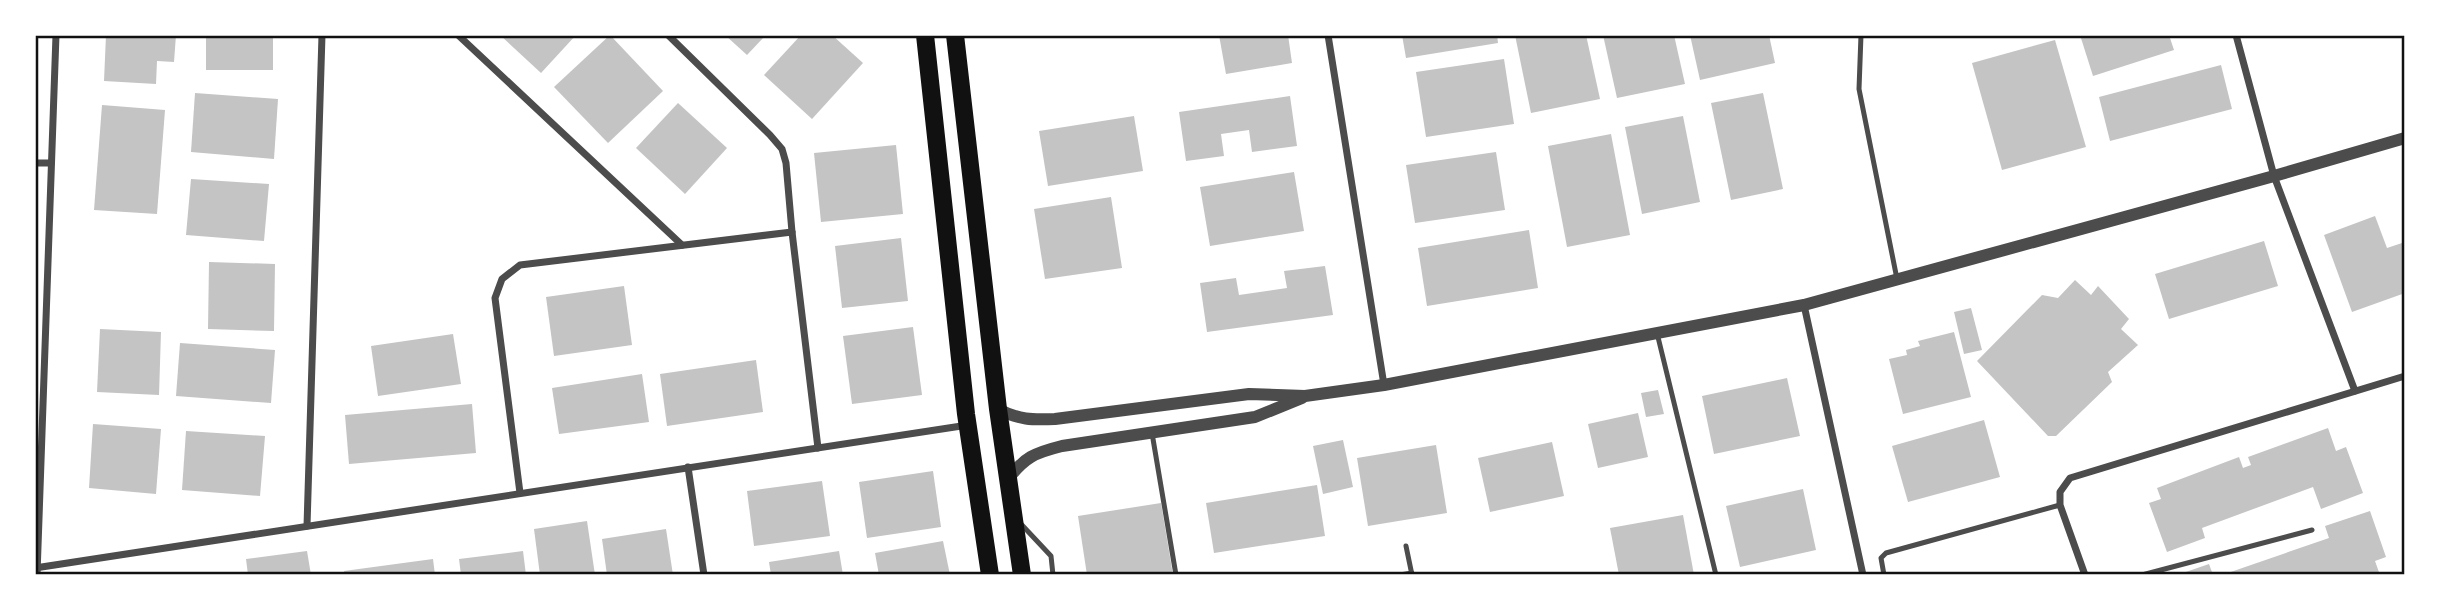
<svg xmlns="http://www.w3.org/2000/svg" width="2440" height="610" viewBox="0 0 2440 610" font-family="'Golos Text',sans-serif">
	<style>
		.building { fill: #c4c4c4 }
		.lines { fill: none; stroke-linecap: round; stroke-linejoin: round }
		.service { stroke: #4c4c4c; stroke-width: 5 }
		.minor { stroke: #4c4c4c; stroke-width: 7 }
		.tertiary { stroke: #4c4c4c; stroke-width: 12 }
		.primary { stroke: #111; stroke-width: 18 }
		.neatline { fill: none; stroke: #111; stroke-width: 2.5 }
	</style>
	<rect width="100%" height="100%" fill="#fff"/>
	<!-- building -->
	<g class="building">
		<path d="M 106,35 L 176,35 L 174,62 L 157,61 L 156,84 L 104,81 Z"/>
		<rect x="206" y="35" width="67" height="35"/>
		<path d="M 500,35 L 576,35 L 541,73 Z"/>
		<path d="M 610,35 L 663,91 L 608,143 L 554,87 Z"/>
		<path d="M 725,35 L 766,35 L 747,55 Z"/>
		<path d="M 801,35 L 832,35 L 863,63 L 812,119 L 764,75 Z"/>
		<path d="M 1219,35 L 1288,35 L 1292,63 L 1226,74 Z"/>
		<path d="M 1402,35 L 1497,35 L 1498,43 L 1406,58 Z"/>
		<path d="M 1515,35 L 1586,35 L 1600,99 L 1531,113 Z"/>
		<path d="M 1603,35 L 1674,35 L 1685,84 L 1617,98 Z"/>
		<path d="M 1690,35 L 1769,35 L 1775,63 L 1700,80 Z"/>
		<path d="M 2080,35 L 2169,35 L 2174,50 L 2093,76 Z"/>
		<path d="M 2055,40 L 2086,147 L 2002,170 L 1972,63 Z"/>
		<path d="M 1504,59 L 1514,124 L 1426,137 L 1416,72 Z"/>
		<path d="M 2221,65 L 2232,109 L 2110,141 L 2099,97 Z"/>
		<path d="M 195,93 L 278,99 L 274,159 L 191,152 Z"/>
		<path d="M 1763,93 L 1783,189 L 1731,200 L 1711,103 Z"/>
		<path d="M 1290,96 L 1297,146 L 1252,152 L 1249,130 L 1221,134 L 1224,156 L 1186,161 L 1179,112 Z"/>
		<path d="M 678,103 L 727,148 L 685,194 L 636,148 Z"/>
		<path d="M 102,105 L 165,110 L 157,214 L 94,210 Z"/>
		<path d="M 1134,116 L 1143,171 L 1048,186 L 1039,131 Z"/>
		<path d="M 1683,116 L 1700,202 L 1642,214 L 1625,127 Z"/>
		<path d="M 1611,134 L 1630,235 L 1567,247 L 1548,146 Z"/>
		<path d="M 896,145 L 903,214 L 821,222 L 814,153 Z"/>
		<path d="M 1496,152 L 1505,210 L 1415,223 L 1406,165 Z"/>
		<path d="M 1294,172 L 1304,231 L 1210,246 L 1200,187 Z"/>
		<path d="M 191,179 L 269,184 L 264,241 L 186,235 Z"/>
		<path d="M 1111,197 L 1122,268 L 1045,279 L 1034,209 Z"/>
		<path d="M 2375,216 L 2387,248 L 2405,242 L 2405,293 L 2352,312 L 2324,235 Z"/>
		<path d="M 1529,230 L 1538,288 L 1427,306 L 1418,248 Z"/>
		<path d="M 901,238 L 908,301 L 842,308 L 835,246 Z"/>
		<path d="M 2264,241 L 2278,286 L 2169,319 L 2155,274 Z"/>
		<path d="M 209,262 L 275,264 L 274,331 L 208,329 Z"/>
		<path d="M 1325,266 L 1333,315 L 1207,332 L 1200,283 L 1236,278 L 1239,295 L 1287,288 L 1284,271 Z"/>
		<path d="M 2075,280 L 2091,295 L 2098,286 L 2129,319 L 2121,329 L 2138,345 L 2108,372 L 2112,382 L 2056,436 L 2048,436 L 1977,361 L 2042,295 L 2058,298 Z"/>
		<path d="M 624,286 L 632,345 L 554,356 L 546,297 Z"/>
		<path d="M 1971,308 L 1982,350 L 1964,354 L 1954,312 Z"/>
		<path d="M 913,327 L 922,395 L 852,404 L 843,336 Z"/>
		<path d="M 100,329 L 161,332 L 159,395 L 97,392 Z"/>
		<path d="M 1954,332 L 1971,397 L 1903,414 L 1889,359 L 1907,355 L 1906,350 L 1920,346 L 1918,341 Z"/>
		<path d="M 453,334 L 461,384 L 378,396 L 371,346 Z"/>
		<path d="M 180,343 L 275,350 L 271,403 L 176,396 Z"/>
		<path d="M 756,360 L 763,412 L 667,426 L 660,374 Z"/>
		<path d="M 642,374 L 649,422 L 559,434 L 552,388 Z"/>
		<path d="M 1787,378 L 1800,436 L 1714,454 L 1702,396 Z"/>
		<path d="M 1658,390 L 1664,414 L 1646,417 L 1641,393 Z"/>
		<path d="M 472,404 L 476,453 L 349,464 L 345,415 Z"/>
		<path d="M 1638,413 L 1648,457 L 1598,468 L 1588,424 Z"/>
		<path d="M 1984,420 L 2000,477 L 1908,502 L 1892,446 Z"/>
		<path d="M 93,424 L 161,429 L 156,494 L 89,488 Z"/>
		<path d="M 2328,428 L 2336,451 L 2346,447 L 2363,493 L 2321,509 L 2313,487 L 2202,528 L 2205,538 L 2167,552 L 2149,503 L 2161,499 L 2157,488 L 2239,457 L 2243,468 L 2251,465 L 2248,457 Z"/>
		<path d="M 186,431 L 265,436 L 260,496 L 182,490 Z"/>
		<path d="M 1343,440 L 1353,487 L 1323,494 L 1313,446 Z"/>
		<path d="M 1552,442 L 1564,496 L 1490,512 L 1478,458 Z"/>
		<path d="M 1436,445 L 1447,513 L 1368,526 L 1357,458 Z"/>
		<path d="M 933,471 L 941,527 L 867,538 L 859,482 Z"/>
		<path d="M 822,481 L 830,536 L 754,546 L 747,491 Z"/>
		<path d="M 1317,485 L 1325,536 L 1214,553 L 1206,503 Z"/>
		<path d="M 1803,489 L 1816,550 L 1740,567 L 1726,506 Z"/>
		<path d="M 1161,503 L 1173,575 L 1087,575 L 1078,516 Z"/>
		<path d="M 2370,511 L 2386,557 L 2375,561 L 2380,575 L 2222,575 L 2329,538 L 2325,526 Z"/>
		<path d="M 1683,515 L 1694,575 L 1619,575 L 1610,528 Z"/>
		<path d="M 587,521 L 595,575 L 540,575 L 534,529 Z"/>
		<path d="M 666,529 L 673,575 L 607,575 L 602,539 Z"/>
		<path d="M 943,541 L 950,575 L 879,575 L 875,553 Z"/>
		<path d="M 307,551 L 311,575 L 248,575 L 246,559 Z"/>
		<path d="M 523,551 L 526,575 L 461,575 L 459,559 Z"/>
		<path d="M 839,551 L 843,575 L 771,575 L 769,562 Z"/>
		<path d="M 433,559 L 435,575 L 345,575 L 344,571 Z"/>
		<path d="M 2209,564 L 2213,575 L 2177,575 Z"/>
	</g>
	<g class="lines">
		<!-- service -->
		<g class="service">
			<path d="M 1861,35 L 1859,89 L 1897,279"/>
			<path d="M 1657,333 L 1716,575"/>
			<path d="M 1152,433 L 1176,575"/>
			<path d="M 1021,524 L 1051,556 L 1053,575"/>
			<path d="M 1406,546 L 1412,575"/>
			<path d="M 1400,575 L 1412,573"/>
			<path d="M 1884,575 L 1881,558 L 1886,553 L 2060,505"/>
			<path d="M 2142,575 L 2312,530"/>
		</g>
		<!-- minor -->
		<g class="minor">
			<path d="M 458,35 L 682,245"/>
			<path d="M 668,35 L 770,135 L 782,149 L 786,163 L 792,232 L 818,448"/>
			<path d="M 1328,35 L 1384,385"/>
			<path d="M 2236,35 L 2274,176 L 2355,391"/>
			<path d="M 35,163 L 51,163"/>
			<path d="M 1804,305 L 1863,575"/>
			<path d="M 688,467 L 704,575"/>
			<path d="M 520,493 L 495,298 L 502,279 L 520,265 L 792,232"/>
			<path d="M 307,526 L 322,35"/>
			<path d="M 35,568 L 968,425"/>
			<path d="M 37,575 L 56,35"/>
			<path d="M 2085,575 L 2060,505 L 2060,492 L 2070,478 L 2405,376"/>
		</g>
		<!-- tertiary -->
		<g class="tertiary">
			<path d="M 998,409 C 1019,420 1032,420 1055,419 L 1249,394 L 1305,396 L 1384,385 L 1804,305 L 2274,176 L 2405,138"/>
			<path d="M 1007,480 C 1025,457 1034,453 1062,446 L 1255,417 L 1302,398"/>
		</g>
		<!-- primary -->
		<g class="primary">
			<path d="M 925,35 L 966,414 L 990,575"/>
			<path d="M 955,35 L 998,409 L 1022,575"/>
		</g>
	</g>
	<!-- border -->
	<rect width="2440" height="610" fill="none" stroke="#ffffff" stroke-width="74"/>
	<rect x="37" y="37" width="2366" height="536" class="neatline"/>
</svg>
